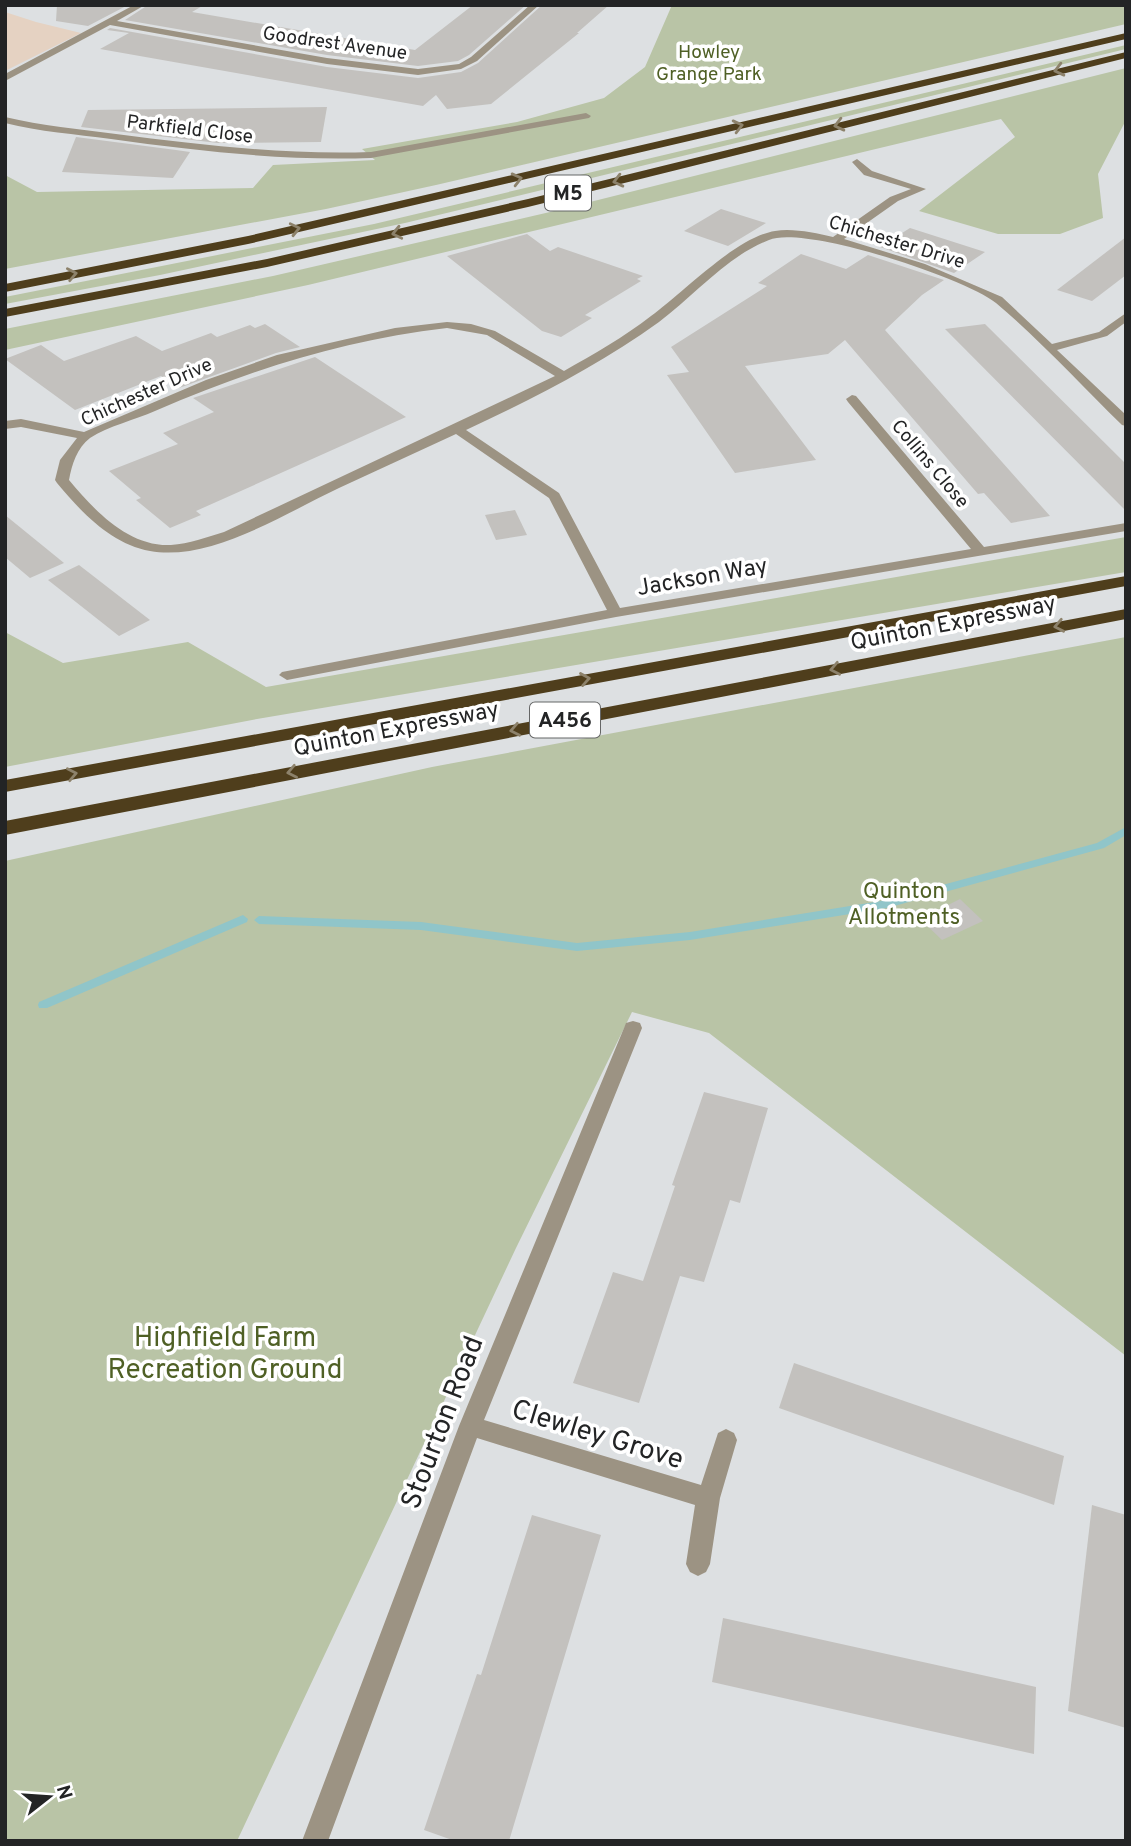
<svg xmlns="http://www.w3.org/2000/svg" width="1131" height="1846" viewBox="0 0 1131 1846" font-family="Overpass,sans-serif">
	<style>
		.education { fill: #e5d2c2 }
		.green { fill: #b9c4a6 }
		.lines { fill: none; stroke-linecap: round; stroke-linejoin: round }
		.stream { fill: #90c5c9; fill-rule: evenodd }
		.building { fill: #c3c1be }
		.minor { fill: #9c9383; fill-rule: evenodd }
		.highway { fill: #4f3e1c; fill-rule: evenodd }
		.oneway { stroke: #8d826b }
		.labels { text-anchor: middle; stroke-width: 7; stroke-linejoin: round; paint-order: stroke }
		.far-street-label { font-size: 19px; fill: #232425; stroke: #fff }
		.far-park-label { font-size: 19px; fill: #4f6025; stroke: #fff }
		.shield { fill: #fff; stroke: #656666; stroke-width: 2 }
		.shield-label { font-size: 21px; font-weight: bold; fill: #232425 }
		.street-label { font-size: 23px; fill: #232425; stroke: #fff }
		.park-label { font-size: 23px; fill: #4f6025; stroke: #fff }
		.near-park-label { font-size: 28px; fill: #4f6025; stroke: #fff }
		.near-street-label { font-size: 28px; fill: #232425; stroke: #fff }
	</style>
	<rect width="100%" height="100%" fill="#dde0e2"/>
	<!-- education -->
	<path class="education" d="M 5,12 L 36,22 L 81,33 L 5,71 Z"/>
	<!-- green -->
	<g class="green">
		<path d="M 672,5 L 1126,5 L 1126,24 L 436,185 L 326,209 L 5,269 L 5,175 L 37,192 L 253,188 L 273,165 L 375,160 L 362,149 L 517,122 L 604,98 L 645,67 Z"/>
		<path d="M 1126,45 L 1126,49 L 405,223 L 160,275 L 5,304 L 5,297 L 374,224 Z"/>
		<path d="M 1126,68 L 1126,120 L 1098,174 L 1103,218 L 1060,234 L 998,234 L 919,211 L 1015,137 L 1001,119 L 308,285 L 5,350 L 5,329 L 273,276 L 550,212 Z"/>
		<path d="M 1126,537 L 1126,572 L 257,719 L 5,767 L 5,632 L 63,663 L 188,642 L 266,687 Z"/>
		<path d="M 1126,637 L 1126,1356 L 709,1033 L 632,1012 L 516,1248 L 237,1841 L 5,1841 L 5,861 L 432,767 Z"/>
	</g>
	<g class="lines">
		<!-- stream -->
		<g class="stream">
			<path d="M 1126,827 L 1126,835 L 1104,848 L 887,908 L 690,940 L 577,951 L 421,930 L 259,924 L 254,920 L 259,916 L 421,922 L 577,943 L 690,932 L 887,900 L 1097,843 Z"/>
			<path d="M 243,915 L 248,919 L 247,922 L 47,1008 L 39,1008 L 38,1005 L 39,1002 Z"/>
		</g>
	</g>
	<!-- building -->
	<g class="building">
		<path d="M 57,5 L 128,5 L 88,26 L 56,21 Z"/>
		<path d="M 148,5 L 204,5 L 192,12 L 415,50 L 473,5 L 526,5 L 469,55 L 458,61 L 418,66 L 327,55 L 125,20 Z"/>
		<path d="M 542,5 L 609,5 L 577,33 L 579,33 L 491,104 L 447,109 L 436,95 L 423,106 L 100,49 L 129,33 L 107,30 L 110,28 L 327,67 L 418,78 L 461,72 L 478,63 Z"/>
		<path d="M 327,107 L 321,142 L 218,143 L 81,127 L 88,110 Z"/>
		<path d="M 76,137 L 176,150 L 190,152 L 173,178 L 62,172 Z"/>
		<path d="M 721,209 L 766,223 L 728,246 L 684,231 Z"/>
		<path d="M 910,228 L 985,252 L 954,273 L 880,247 Z"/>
		<path d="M 527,234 L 550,251 L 558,247 L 643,276 L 637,279 L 641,281 L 585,315 L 592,318 L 561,337 L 542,331 L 447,256 Z"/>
		<path d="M 1126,237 L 1126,275 L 1092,301 L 1057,290 Z"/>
		<path d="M 801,254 L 846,269 L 868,255 L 944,280 L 922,295 L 885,330 L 1050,516 L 1011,523 L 984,493 L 978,494 L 845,340 L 828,354 L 745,366 L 816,460 L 735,473 L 667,375 L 689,372 L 671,347 L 767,286 L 758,283 Z"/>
		<path d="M 265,324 L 300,347 L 276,353 L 179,388 L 161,376 L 75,410 L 5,359 L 41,345 L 64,361 L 136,336 L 162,351 L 211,333 L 217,337 L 250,325 L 255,328 Z"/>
		<path d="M 985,324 L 1126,464 L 1126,511 L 945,329 Z"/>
		<path d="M 315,357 L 406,417 L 196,511 L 201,515 L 170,528 L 136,500 L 141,498 L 109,471 L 178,444 L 163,433 L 214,412 L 193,398 Z"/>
		<path d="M 515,510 L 527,535 L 496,540 L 485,515 Z"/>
		<path d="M 5,515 L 64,563 L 30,578 L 5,557 Z"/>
		<path d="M 79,565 L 150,620 L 119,636 L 48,580 Z"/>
		<path d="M 960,899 L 983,921 L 942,940 L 920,919 Z"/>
		<path d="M 704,1092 L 768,1108 L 740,1203 L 730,1200 L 704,1282 L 680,1276 L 639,1403 L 573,1383 L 613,1272 L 643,1281 L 675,1186 L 672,1185 Z"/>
		<path d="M 794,1363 L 1064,1456 L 1054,1505 L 779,1408 Z"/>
		<path d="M 1092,1505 L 1126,1515 L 1126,1728 L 1068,1711 Z"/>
		<path d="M 532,1515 L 601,1535 L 509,1841 L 455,1841 L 424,1830 L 477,1674 L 481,1675 Z"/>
		<path d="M 723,1618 L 1036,1687 L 1034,1754 L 712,1682 Z"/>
	</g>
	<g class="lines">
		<!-- minor -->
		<g class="minor">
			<path d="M 134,5 L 145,5 L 117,21 L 327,58 L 418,69 L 459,64 L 471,57 L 530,5 L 539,5 L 477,61 L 461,69 L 418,75 L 327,64 L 110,25 L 5,81 L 5,74 Z"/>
			<path d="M 586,113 L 591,116 L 589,118 L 371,158 C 283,161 198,151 111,139 C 75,134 40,132 5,123 L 5,117 C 42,126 79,129 116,134 C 201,145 285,155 371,152 Z"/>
			<path d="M 857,159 L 872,171 L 926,189 L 898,201 L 844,239 L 925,264 L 1002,297 L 1052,344 L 1099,332 L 1126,313 L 1126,322 L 1107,336 L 1057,350 L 1126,415 L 1126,426 L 1122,425 C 1081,385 1039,339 996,303 C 965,278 805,225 769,240 C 727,256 695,295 659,322 C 598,366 534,398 466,430 L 559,493 L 620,608 L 971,549 L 848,402 L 846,399 L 852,395 L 856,396 L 984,547 L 1126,523 L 1126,531 L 616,617 L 287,680 L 279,675 L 282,672 L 607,610 L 549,498 L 456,434 C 417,452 378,470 339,488 C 286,513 210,562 150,551 C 111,544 81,512 57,483 L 55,480 L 60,460 L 77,438 L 21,427 L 5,429 L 5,421 L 21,419 L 84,432 L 206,380 L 277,355 L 395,328 L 447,322 L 471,324 L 495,331 L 564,371 C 594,354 624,337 651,316 C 683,293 736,237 775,231 C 793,228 815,233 833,237 L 890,197 L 911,189 L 864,175 L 852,162 ZM 447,328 L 487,335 L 555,376 L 224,532 C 207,537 189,544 171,545 C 128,547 94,510 69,480 C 72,464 77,448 90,438 C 108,426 135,420 155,411 C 250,370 343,340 447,328 Z"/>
			<path d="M 633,1021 L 640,1023 L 642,1028 L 484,1420 L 701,1485 L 718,1433 L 726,1429 L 734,1433 L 737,1440 L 720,1498 L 710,1564 L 706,1572 L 698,1576 L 690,1572 L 686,1564 L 695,1505 L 477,1438 L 328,1841 L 302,1841 L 459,1426 L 624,1028 L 626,1023 Z"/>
		</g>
		<!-- highway -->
		<g class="highway">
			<path d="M 1126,33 L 1126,39 L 248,244 L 5,292 L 5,284 L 248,236 Z"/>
			<path d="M 1126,52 L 1126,58 L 528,207 L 267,267 L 5,317 L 5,309 L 267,259 L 528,199 Z"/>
			<path d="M 1126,576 L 1126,586 L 5,792 L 5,780 Z"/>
			<path d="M 1126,609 L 1126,619 L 5,835 L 5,821 Z"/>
		</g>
	</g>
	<!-- one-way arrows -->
	<defs><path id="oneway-chevron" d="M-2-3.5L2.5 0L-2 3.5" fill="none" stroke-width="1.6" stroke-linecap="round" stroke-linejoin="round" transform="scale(1.75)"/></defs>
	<g class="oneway">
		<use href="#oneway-chevron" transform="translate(1059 70) rotate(166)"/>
		<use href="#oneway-chevron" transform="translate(839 125) rotate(166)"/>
		<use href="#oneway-chevron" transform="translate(738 126) rotate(-14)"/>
		<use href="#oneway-chevron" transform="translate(517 179) rotate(-14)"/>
		<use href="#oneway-chevron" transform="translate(618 181) rotate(166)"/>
		<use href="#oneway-chevron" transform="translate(295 229) rotate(-13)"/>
		<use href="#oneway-chevron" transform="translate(397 233) rotate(167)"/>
		<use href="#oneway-chevron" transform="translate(72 274) rotate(-11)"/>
		<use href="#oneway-chevron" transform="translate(1059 626) rotate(169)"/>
		<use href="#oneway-chevron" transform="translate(835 669) rotate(169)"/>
		<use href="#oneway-chevron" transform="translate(585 679) rotate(-10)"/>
		<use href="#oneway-chevron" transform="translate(515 730) rotate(169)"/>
		<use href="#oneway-chevron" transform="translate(292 772) rotate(169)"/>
		<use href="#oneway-chevron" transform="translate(72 774) rotate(-11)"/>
	</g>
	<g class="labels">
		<!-- far-street labels -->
		<g class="far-street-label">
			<text transform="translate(335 42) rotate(8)" y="7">Goodrest Avenue</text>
			<text transform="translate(190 128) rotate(7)" y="7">Parkfield Close</text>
			<text transform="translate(897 241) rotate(17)" y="7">Chichester Drive</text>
			<text transform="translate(146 391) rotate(-24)" y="7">Chichester Drive</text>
			<text transform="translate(931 463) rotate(50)" y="7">Collins Close</text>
		</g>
		<!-- far-park labels -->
		<g class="far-park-label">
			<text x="709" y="58">Howley<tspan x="709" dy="22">Grange Park</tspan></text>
		</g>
		<!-- shield labels -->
		<g class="shield">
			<rect x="545" y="175.5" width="46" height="35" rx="5"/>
			<rect x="530" y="702.5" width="70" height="35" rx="5"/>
		</g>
		<g class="shield-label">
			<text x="568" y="200">M5</text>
			<text x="565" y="727">A456</text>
		</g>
		<!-- street labels -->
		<g class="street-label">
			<text transform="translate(702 576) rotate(-10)" y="8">Jackson Way</text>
			<text transform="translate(953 622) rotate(-11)" y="8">Quinton Expressway</text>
			<text transform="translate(396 728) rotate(-11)" y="8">Quinton Expressway</text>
		</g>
		<!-- park labels -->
		<g class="park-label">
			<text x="904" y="898">Quinton<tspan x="904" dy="26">Allotments</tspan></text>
		</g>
		<!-- near-park labels -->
		<g class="near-park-label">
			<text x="225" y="1346">Highfield Farm<tspan x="225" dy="32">Recreation Ground</tspan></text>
		</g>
		<!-- near-street labels -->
		<g class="near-street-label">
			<text transform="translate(441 1422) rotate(-69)" y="10">Stourton Road</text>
			<text transform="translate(598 1433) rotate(17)" y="10">Clewley Grove</text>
		</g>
	</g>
	<!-- border -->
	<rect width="1131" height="1846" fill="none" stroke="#232425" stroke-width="14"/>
	<!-- north arrow -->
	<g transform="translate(49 1797) rotate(73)" stroke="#ffffff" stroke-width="5" paint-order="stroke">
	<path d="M0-5L12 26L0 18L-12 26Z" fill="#232425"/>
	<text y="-10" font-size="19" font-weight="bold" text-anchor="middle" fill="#232425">N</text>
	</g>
</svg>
